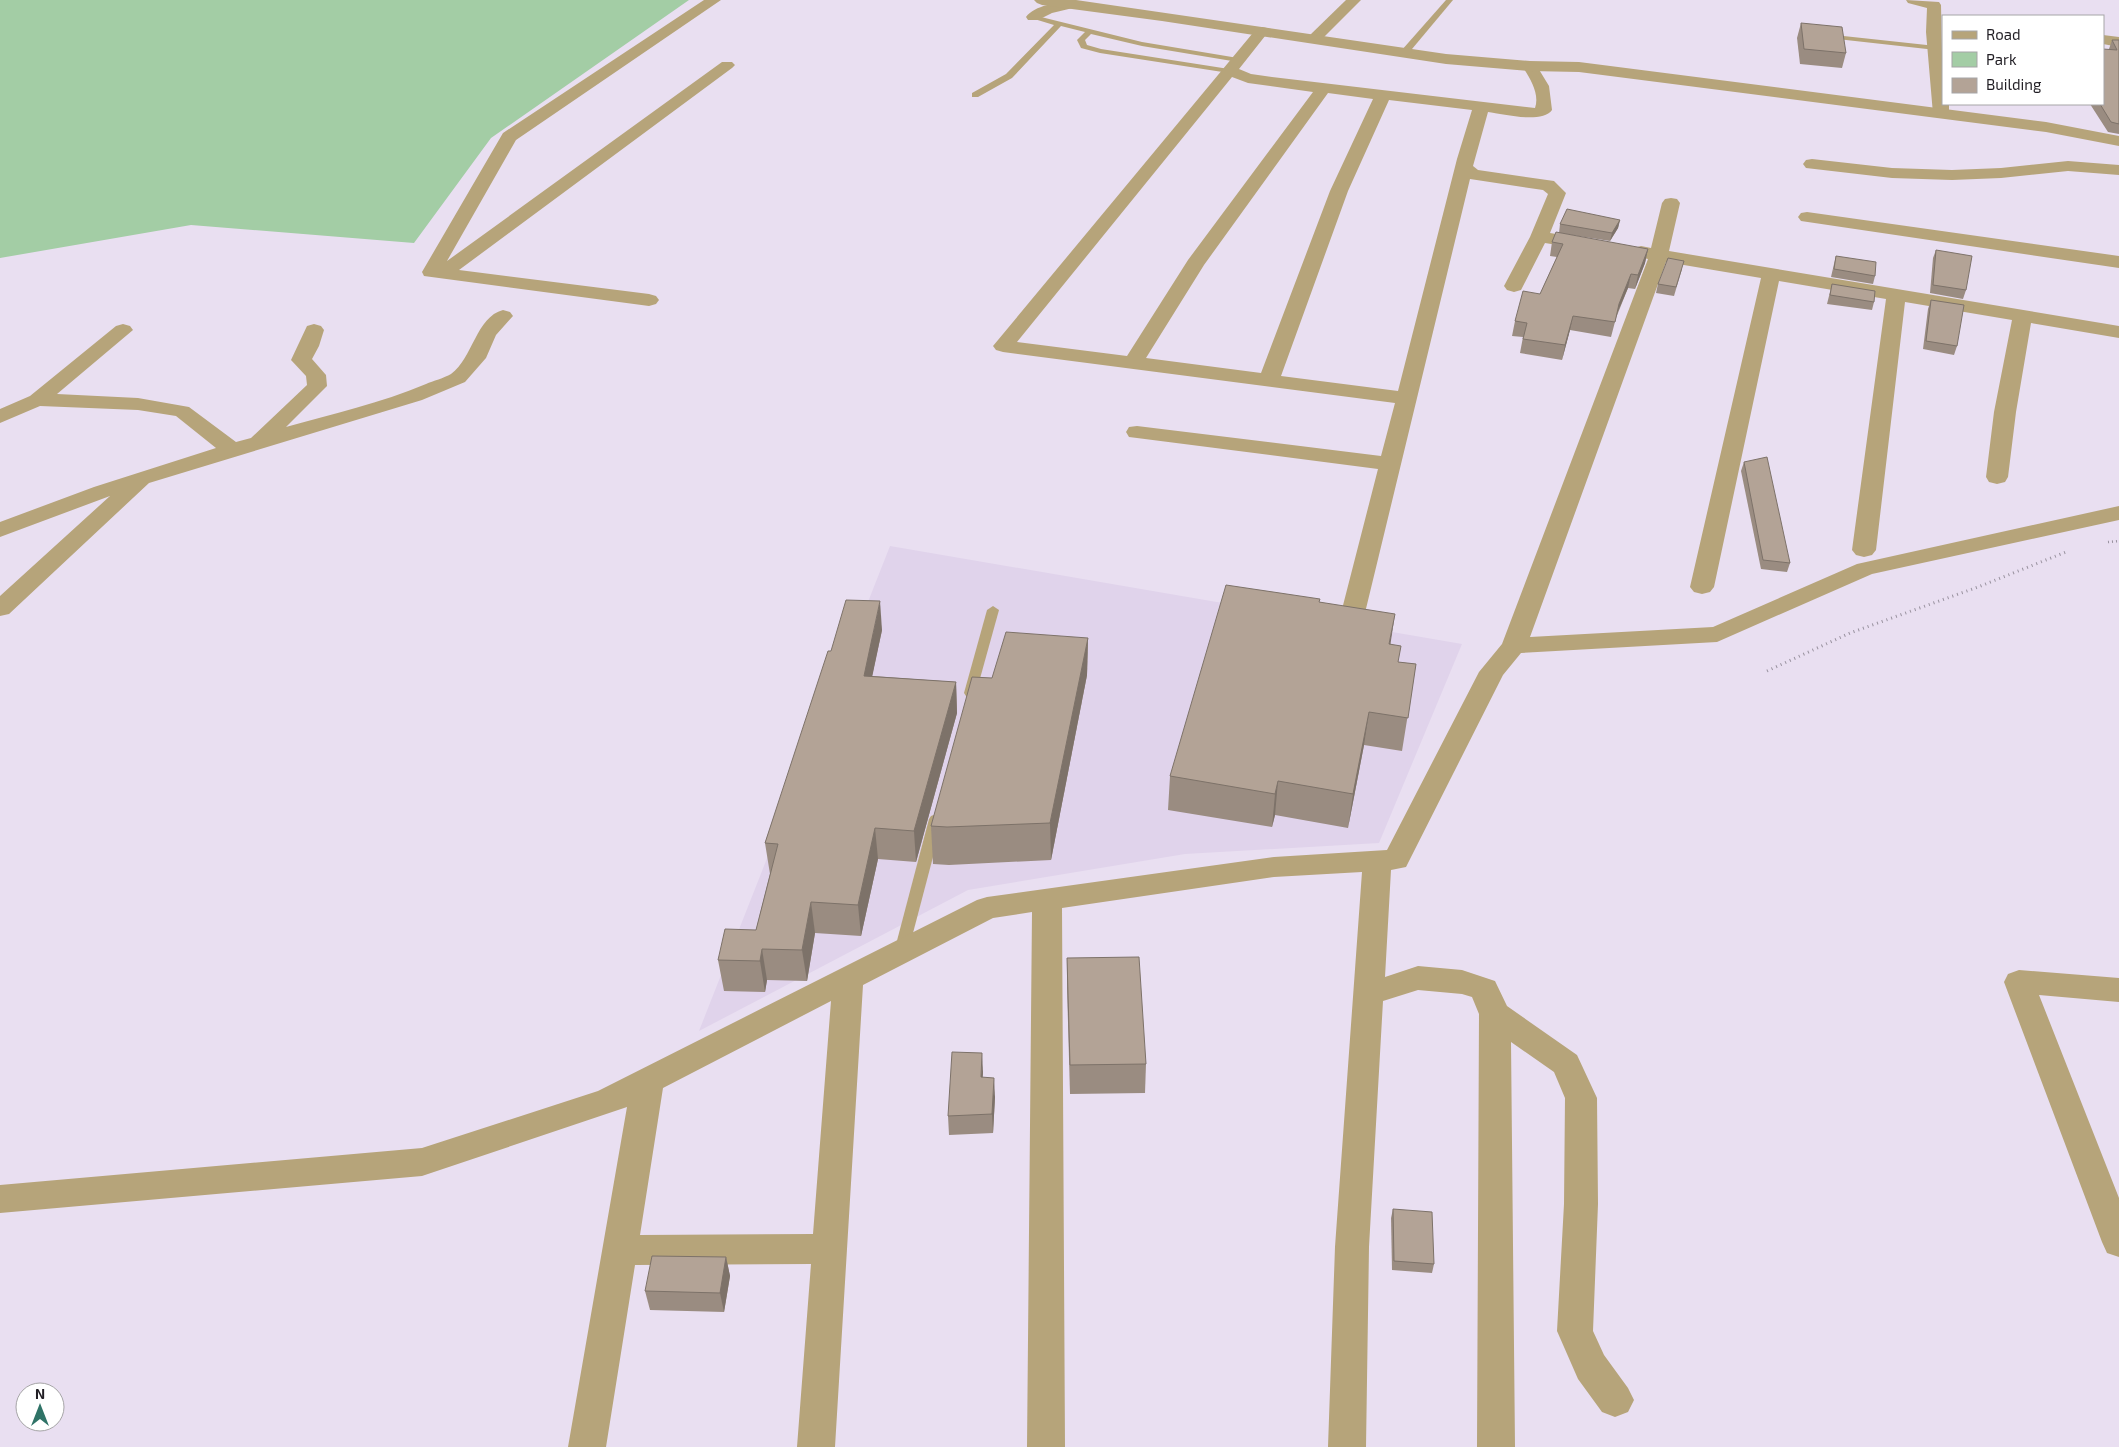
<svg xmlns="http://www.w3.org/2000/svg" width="2119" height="1447" viewBox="0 0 2119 1447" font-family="'Exo 2',sans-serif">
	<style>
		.built { fill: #e0d3eb }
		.green { fill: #a3cda5 }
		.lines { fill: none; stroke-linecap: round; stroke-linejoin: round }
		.path-far1 { stroke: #99929f; stroke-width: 2.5; stroke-dasharray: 1 3; stroke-linecap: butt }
		.path { stroke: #99929f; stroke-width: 3; stroke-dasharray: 1 4; stroke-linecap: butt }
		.service { fill: #b6a47a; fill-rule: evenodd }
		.minor { fill: #b6a47a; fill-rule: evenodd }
		.tertiary { fill: #b6a47a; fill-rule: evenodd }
		.wall { fill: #9a8c81 }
		.shaded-wall { fill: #7d7269 }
		.building { fill: #b3a396; stroke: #7d7269 }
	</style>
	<rect width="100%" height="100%" fill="#e9dff1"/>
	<!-- built -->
	<path class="built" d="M 890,546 L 1462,644 L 1379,843 L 1185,854 L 968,890 L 699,1031 Z"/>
	<!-- green -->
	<path class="green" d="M 0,0 L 689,0 L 491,138 L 414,243 L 191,225 L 0,258 Z"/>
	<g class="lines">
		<!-- path-far1 -->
		<path class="path-far1" d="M 2108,542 L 2119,541"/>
		<!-- path -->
		<path class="path" d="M 1767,671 L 1850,633 L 1978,587 L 2066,552"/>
		<!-- service -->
		<g class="service">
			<path d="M 1446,0 L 1453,0 L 1407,55 L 1401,55 L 1401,51 Z"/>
			<path d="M 1033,15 L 1142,42 L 1238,58 L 1242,60 L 1238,62 L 1142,46 L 1091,34 L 1085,40 L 1087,45 L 1101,49 L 1229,69 L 1233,71 L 1229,73 L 1100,53 L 1081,48 L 1077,40 L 1085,32 L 1061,26 L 1012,78 L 978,97 L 972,97 L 972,93 L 1006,74 L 1054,25 L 1031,18 L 1031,16 Z"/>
			<path d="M 1825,34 L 1936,46 L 1940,48 L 1936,50 L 1828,38 L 1825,38 Z"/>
			<path d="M 993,606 L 999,610 L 976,693 L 970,697 L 966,696 L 964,693 L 987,610 Z"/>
			<path d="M 936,814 L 941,816 L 943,819 L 908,952 L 906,956 L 901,957 L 896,956 L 894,952 L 929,819 L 931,816 Z"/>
		</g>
		<!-- minor -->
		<g class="minor">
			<path d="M 704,0 L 721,0 L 516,140 L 447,261 L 722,62 L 732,62 L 735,65 L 732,68 L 459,270 L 649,294 L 656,296 L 659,300 L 656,304 L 649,306 L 424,276 L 422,272 L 503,133 Z"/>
			<path d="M 1071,0 L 1077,1 L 1079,4 L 1077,7 L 1052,13 L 1038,20 L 1028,20 L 1026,17 C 1035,5 1057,3 1071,0 Z"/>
			<path d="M 1346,0 L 1361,0 L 1319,42 L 1309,42 L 1306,39 L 1309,36 Z"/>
			<path d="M 1906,0 L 1939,2 L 1941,5 L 1943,104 L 1949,104 L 1949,114 L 1947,117 L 1935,117 L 1933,114 L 1926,32 L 1927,8 L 1908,3 Z"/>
			<path d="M 1262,27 L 1267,28 L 1269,31 L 1239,69 L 1251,74 L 1272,77 L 1535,108 C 1540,94 1530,78 1522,66 L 1525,63 L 1535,63 L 1549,86 L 1552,110 C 1542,124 1503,114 1488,112 L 1473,166 L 1478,170 L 1554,181 L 1566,193 L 1550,233 L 1594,240 L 1597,244 L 1594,248 L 1588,250 L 1545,243 L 1521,290 L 1514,292 L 1507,290 L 1504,286 L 1530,237 L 1548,194 L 1543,190 L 1470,179 L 1364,617 L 1361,622 L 1352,625 L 1343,622 L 1340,617 L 1378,469 L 1137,438 L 1129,437 L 1126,432 L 1129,427 L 1137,426 L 1381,456 L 1395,403 L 1003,352 L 996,350 L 993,346 L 1257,28 ZM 1232,77 L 1248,83 L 1313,92 L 1188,260 L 1127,356 L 1017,342 ZM 1328,93 L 1373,99 L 1330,191 L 1261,373 L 1146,358 L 1204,265 ZM 1389,100 L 1472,110 L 1457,159 L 1398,391 L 1281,376 L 1348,191 Z"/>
			<path d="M 2103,35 L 2119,37 L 2119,47 L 2103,44 Z"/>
			<path d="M 1812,159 L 1892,168 L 1952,170 L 2001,168 L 2068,161 L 2119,165 L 2119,175 L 2068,171 L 2001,178 L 1952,180 L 1892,178 L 1806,168 L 1803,164 L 1806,160 Z"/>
			<path d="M 1671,198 L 1677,199 L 1680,203 L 1669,251 L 2119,326 L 2119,338 L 2031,323 L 2016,412 L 2008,477 L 2005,482 L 1997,484 L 1989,482 L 1986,477 L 1994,412 L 2012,320 L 1905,302 L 1876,550 L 1872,555 L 1864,557 L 1856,555 L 1852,550 L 1886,299 L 1779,281 L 1714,587 L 1710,592 L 1702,594 L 1694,592 L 1690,587 L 1761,278 L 1666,262 L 1530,637 L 1713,627 L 1857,564 L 2119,506 L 2119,520 L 1872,574 L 1717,642 L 1521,653 L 1503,675 L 1406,867 L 1391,870 L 1385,977 L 1418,966 L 1462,970 L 1495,981 L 1507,1006 L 1577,1055 L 1597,1098 L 1598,1204 L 1593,1331 L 1604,1355 L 1628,1388 L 1634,1400 L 1628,1412 L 1615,1417 L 1602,1412 L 1578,1379 L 1557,1331 L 1564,1204 L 1565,1098 L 1554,1072 L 1511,1042 L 1515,1447 L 1477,1447 L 1479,1014 L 1472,997 L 1462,994 L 1418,990 L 1383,1001 L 1369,1247 L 1366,1447 L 1328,1447 L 1335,1247 L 1362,872 L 1274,877 L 1062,908 L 1065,1447 L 1027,1447 L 1032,912 L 993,918 L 863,985 L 835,1447 L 797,1447 L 811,1264 L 635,1265 L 606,1447 L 568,1447 L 627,1107 L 422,1176 L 0,1213 L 0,1185 L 422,1148 L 598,1091 L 977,900 L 987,897 L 1274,857 L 1387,850 L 1479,672 L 1502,644 L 1648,259 L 1634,256 L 1632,252 L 1634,248 L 1641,246 L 1651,248 L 1662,203 L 1665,199 ZM 831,1001 L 813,1234 L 640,1235 L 663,1088 Z"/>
			<path d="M 1807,212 L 2119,256 L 2119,268 L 1801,221 L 1798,217 L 1801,213 Z"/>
			<path d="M 503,310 L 510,312 L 513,316 L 496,335 L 486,358 L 465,382 L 422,400 L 149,483 L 9,614 L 0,616 L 0,596 L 110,496 L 0,537 L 0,522 L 94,487 L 216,448 L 176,416 L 138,410 L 40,406 L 0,423 L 0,409 L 30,396 L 116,326 L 123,324 L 130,326 L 133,330 L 57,394 L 138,398 L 189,407 L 236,442 L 251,438 L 307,385 L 306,376 L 291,360 L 307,326 L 314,324 L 321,326 L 324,330 L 319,346 L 312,359 L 326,375 L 327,386 L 286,427 C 332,414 381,403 426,384 C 433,381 444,378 451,374 C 473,358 476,317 503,310 Z"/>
			<path d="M 2019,970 L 2119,978 L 2119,1002 L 2039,995 L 2119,1198 L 2119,1257 L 2107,1253 L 2102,1242 L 2004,982 L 2008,974 Z"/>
		</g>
		<!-- tertiary -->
		<path class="tertiary" d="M 1034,0 L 1076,0 L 1446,54 L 1530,61 L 1579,62 L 2046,122 L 2119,136 L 2119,146 L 2046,132 L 1579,72 L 1530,71 L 1446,64 L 1162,21 L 1042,5 L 1037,3 Z"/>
	</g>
	<!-- wall -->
	<g class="wall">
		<path d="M 1801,23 L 1846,53 L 1842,68 L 1800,64 L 1797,38 Z"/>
		<path d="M 2112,40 L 2119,40 L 2119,134 L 2108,132 L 2090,104 L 2103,104 L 2109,49 Z"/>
		<path d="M 1620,220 L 1618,228 L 1610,241 L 1559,233 L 1560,224 Z"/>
		<path d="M 1552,242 L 1648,249 L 1645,263 L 1635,289 L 1628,288 L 1616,318 L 1611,337 L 1570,330 L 1562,360 L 1520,353 L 1523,337 L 1512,336 L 1515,321 L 1540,294 L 1557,257 L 1550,256 Z"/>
		<path d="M 1936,250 L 1966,290 L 1963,299 L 1930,293 L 1933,258 Z"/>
		<path d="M 1836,256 L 1875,276 L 1873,284 L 1831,277 L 1834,264 Z"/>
		<path d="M 1682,269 L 1674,296 L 1656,293 L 1658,284 Z"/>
		<path d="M 1832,284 L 1874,302 L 1872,310 L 1827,304 Z"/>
		<path d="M 1931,300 L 1957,346 L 1954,355 L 1923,349 L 1928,309 Z"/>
		<path d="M 1744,462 L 1790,563 L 1787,572 L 1761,569 L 1741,471 Z"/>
		<path d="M 1320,602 L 1391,644 L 1398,662 L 1416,664 L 1402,751 L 1364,745 L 1348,828 L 1275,815 L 1272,827 L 1168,810 L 1170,776 Z"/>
		<path d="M 882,630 L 872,676 L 956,682 L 957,713 L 916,862 L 878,859 L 861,936 L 815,933 L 807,981 L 767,980 L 765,992 L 724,991 L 718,960 L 756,930 L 770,874 L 765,843 L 831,651 Z"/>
		<path d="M 1088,638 L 1087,675 L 1051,860 L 949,865 L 933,864 L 931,826 L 992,678 Z"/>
		<path d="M 1067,958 L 1146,1064 L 1145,1093 L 1070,1094 L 1067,987 Z"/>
		<path d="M 983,1072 L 982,1077 L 995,1097 L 993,1133 L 949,1135 L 948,1116 Z"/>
		<path d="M 1393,1209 L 1434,1264 L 1432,1273 L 1392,1270 L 1391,1218 Z"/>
		<path d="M 726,1257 L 730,1276 L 724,1312 L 650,1310 L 645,1291 Z"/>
	</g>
	<!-- shaded-wall -->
	<g class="shaded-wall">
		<path d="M 1620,220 L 1618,228 L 1610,241 L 1612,233 Z"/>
		<path d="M 1648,249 L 1645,263 L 1635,289 L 1638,275 Z"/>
		<path d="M 1631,274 L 1628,288 L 1615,318 L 1619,304 Z"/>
		<path d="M 1573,316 L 1570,330 L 1562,360 L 1565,345 Z"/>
		<path d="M 880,601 L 882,630 L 866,706 L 864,676 Z"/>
		<path d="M 1395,614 L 1390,647 L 1389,644 Z"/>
		<path d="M 1088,638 L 1087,675 L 1051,860 L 1050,823 Z"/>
		<path d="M 956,682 L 957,713 L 916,862 L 914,831 Z"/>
		<path d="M 1369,712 L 1364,745 L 1348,828 L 1353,794 Z"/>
		<path d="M 1278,781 L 1275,815 L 1272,827 L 1275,794 Z"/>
		<path d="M 875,828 L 878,859 L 861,936 L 858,905 Z"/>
		<path d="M 811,902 L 815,933 L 807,981 L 802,950 Z"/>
		<path d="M 762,949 L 767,980 L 765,992 L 760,961 Z"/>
		<path d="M 982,1053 L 983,1072 L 982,1096 L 981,1077 Z"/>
		<path d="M 994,1078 L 995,1097 L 993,1133 L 992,1114 Z"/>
		<path d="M 726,1257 L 730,1276 L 724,1312 L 720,1293 Z"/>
	</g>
	<!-- building -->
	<g class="building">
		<path d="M 1801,23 L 1842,27 L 1846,53 L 1804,49 Z"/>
		<path d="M 2112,40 L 2119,40 L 2119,124 L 2111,122 L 2100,104 L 2103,104 L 2103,49 L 2117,50 Z"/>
		<path d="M 1567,209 L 1620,220 L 1612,233 L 1560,224 Z"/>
		<path d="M 1556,232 L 1648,249 L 1638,275 L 1631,274 L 1619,304 L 1615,322 L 1573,316 L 1565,345 L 1523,339 L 1527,323 L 1515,321 L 1523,291 L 1540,294 L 1563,244 L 1552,242 Z"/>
		<path d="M 1936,250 L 1972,256 L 1966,290 L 1933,285 Z"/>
		<path d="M 1836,256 L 1876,262 L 1875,276 L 1834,269 Z"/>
		<path d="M 1668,258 L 1684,261 L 1676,287 L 1658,284 Z"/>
		<path d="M 1832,284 L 1875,291 L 1874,302 L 1830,295 Z"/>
		<path d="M 1931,300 L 1964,305 L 1957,346 L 1926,341 Z"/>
		<path d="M 1767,457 L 1790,563 L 1763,560 L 1744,462 Z"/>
		<path d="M 1226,585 L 1320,599 L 1319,602 L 1395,614 L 1389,644 L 1401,646 L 1398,662 L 1416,664 L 1408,718 L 1369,712 L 1353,794 L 1278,781 L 1275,794 L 1170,776 Z"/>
		<path d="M 846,600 L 880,601 L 864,676 L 956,682 L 914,831 L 875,828 L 858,905 L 811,902 L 802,950 L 762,949 L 760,961 L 718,960 L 725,929 L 756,930 L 778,844 L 765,843 L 828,651 L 831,651 Z"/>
		<path d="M 1006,632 L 1088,638 L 1050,823 L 947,827 L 931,826 L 972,677 L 992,678 Z"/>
		<path d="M 1139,957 L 1146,1064 L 1070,1065 L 1067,958 Z"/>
		<path d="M 952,1052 L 982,1053 L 981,1077 L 994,1078 L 992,1114 L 948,1116 Z"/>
		<path d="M 1393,1209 L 1432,1212 L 1434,1264 L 1394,1261 Z"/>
		<path d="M 652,1256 L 726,1257 L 720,1293 L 645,1291 Z"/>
	</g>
	<!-- legend -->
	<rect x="1942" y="15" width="162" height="90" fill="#ffffff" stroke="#a6a5a7"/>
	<rect x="1952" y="31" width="25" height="8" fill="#b6a47a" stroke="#a6a5a7"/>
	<text x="1986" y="40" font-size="15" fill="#211e24">Road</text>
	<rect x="1952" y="52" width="25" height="15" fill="#a3cda5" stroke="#a6a5a7"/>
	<text x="1986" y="65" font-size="15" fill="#211e24">Park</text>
	<rect x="1952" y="78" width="25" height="15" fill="#b3a396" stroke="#a6a5a7"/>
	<text x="1986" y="90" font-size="15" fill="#211e24">Building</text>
	<!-- north arrow -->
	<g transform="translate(40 1407)"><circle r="24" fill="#ffffff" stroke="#a6a5a7"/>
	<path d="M0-4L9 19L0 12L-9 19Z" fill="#2f7367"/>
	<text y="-8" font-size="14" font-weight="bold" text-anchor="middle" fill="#211e24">N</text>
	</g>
</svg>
